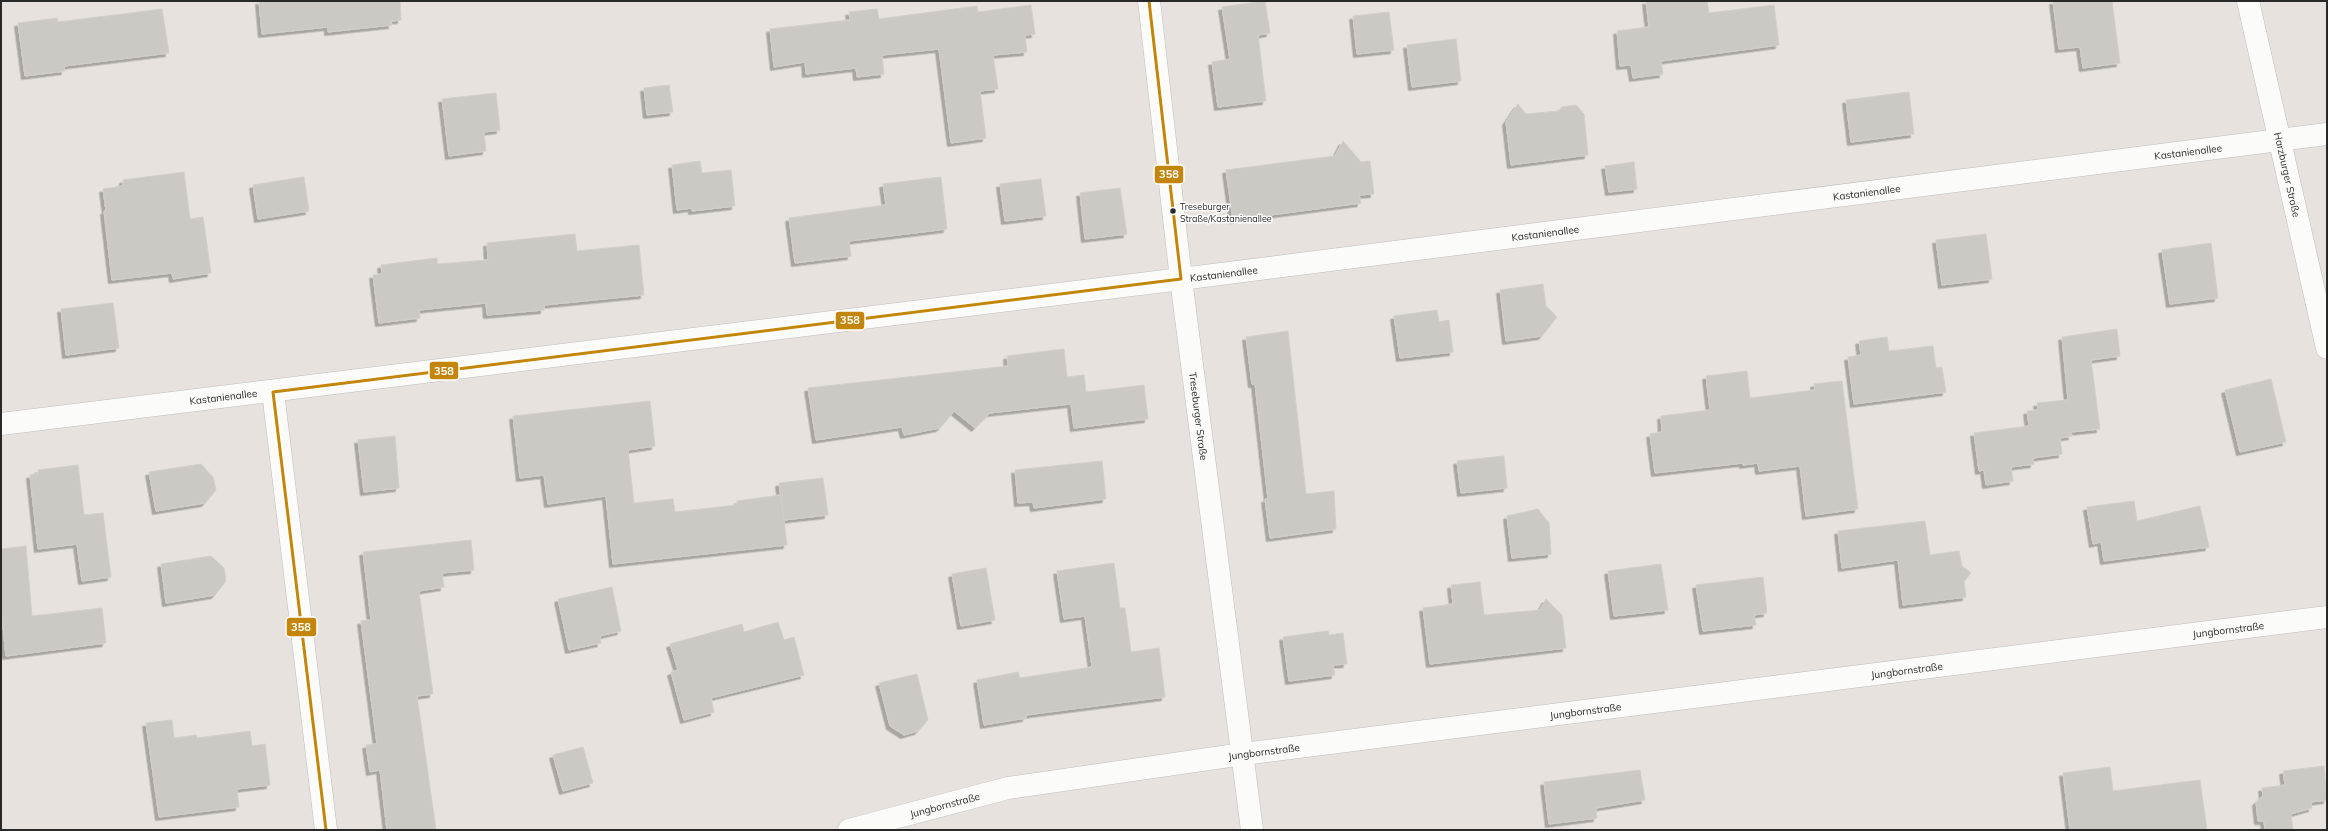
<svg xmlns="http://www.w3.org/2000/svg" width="2328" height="831" viewBox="0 0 2328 831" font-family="Mulish,sans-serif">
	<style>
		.building { fill: #ccc8c4; stroke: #d2cec9; filter: url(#shadow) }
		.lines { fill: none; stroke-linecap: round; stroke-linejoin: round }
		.minor-casing { stroke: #c0bebf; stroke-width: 23 }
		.minor { stroke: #fbfbfa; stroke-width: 22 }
		.bus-1-casing { stroke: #fff; stroke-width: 6 }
		.bus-1 { stroke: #c3860a; stroke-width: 3 }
		.bus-dot { fill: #282828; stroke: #fff; stroke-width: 1.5 }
		.labels { text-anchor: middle; stroke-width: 3; stroke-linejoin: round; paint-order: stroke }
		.bus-label { font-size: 9px; fill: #282828; stroke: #fff; text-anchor: start }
		.street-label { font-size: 10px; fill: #282828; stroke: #fff }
		.line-badge { stroke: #fff; stroke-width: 1.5 }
		.badge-label { font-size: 11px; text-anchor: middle; font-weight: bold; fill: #fff }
	</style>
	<defs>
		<filter id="shadow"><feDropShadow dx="-3.5" dy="3.5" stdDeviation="0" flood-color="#0004"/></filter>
	</defs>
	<rect width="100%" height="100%" fill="#e7e2dd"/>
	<!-- building -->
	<g class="building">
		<path d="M 259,1 L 400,1 L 401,20 L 391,21 L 392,25 L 328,32 L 328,27 L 262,34 Z"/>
		<path d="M 1265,1 L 1270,33 L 1258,35 L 1266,101 L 1218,107 L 1212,62 L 1230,59 L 1222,7 Z"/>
		<path d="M 1646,1 L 1707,1 L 1709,13 L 1774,5 L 1779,45 L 1661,61 L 1663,74 L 1633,78 L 1631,65 L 1620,66 L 1617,31 L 1649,27 Z"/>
		<path d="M 2053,1 L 2112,1 L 2120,63 L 2083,68 L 2080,47 L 2059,49 Z"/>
		<path d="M 1031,5 L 1035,34 L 1025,35 L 1027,52 L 993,55 L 998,89 L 980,91 L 986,138 L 951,143 L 939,49 L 882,55 L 884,74 L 857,77 L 856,68 L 806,74 L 805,62 L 774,67 L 770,29 L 850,20 L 849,12 L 877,9 L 879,19 L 977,6 L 978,12 Z"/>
		<path d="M 162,9 L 169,53 L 64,66 L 65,71 L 25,76 L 18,23 L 57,18 L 58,22 Z"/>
		<path d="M 1389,12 L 1394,50 L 1357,54 L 1353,16 Z"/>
		<path d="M 1456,39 L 1461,81 L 1412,87 L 1407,45 Z"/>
		<path d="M 669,85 L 673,112 L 647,115 L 644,88 Z"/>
		<path d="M 1909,92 L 1914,134 L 1851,142 L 1846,100 Z"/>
		<path d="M 496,93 L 500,130 L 484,132 L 486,151 L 449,156 L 442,99 Z"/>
		<path d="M 1518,104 L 1526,114 L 1559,111 L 1562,107 L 1576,105 L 1584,114 L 1588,155 L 1511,165 L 1506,122 Z"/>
		<path d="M 1343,141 L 1361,162 L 1370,161 L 1374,194 L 1359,195 L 1361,203 L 1233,220 L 1226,170 L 1335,156 Z"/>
		<path d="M 700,161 L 702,173 L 731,170 L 735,206 L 692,211 L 692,208 L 677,210 L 672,165 Z"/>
		<path d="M 1634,162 L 1637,189 L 1609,192 L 1605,166 Z"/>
		<path d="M 184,172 L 190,219 L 203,217 L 211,273 L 173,279 L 172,273 L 112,280 L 104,211 L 106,211 L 103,189 L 123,186 L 123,180 Z"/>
		<path d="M 304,177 L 309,211 L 258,219 L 253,185 Z"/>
		<path d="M 941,177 L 947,229 L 849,241 L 851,256 L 795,263 L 789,218 L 886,205 L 883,184 Z"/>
		<path d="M 1041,179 L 1046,216 L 1005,221 L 1000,184 Z"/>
		<path d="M 1120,188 L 1127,234 L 1085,239 L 1080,193 Z"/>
		<path d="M 575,234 L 577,251 L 639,245 L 644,295 L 544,305 L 544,310 L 487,315 L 486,303 L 419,310 L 420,318 L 379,323 L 373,275 L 382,274 L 381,265 L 437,258 L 437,264 L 488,260 L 487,243 Z"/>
		<path d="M 1986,234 L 1992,279 L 1942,285 L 1936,240 Z"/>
		<path d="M 2211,243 L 2218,298 L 2170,304 L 2162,250 Z"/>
		<path d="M 1543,284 L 1546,306 L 1557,317 L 1542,336 L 1506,341 L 1500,290 Z"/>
		<path d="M 113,303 L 119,348 L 66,355 L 61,309 Z"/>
		<path d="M 1437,310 L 1439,322 L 1449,320 L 1453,352 L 1400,358 L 1394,316 Z"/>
		<path d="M 2117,329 L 2120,356 L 2091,360 L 2100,429 L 2071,432 L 2072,436 L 2060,438 L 2062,454 L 2033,458 L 2034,464 L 2011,467 L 2013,481 L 1986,485 L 1984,470 L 1979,471 L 1974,433 L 2029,426 L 2027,411 L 2038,410 L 2037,403 L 2068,400 L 2062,337 Z"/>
		<path d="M 1288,331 L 1306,494 L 1334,491 L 1336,529 L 1270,538 L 1265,499 L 1268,499 L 1255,384 L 1252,384 L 1246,337 Z"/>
		<path d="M 1887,337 L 1889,351 L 1933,346 L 1936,368 L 1942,367 L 1946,392 L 1854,404 L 1848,357 L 1861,355 L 1859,341 Z"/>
		<path d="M 1064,349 L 1067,377 L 1084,375 L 1086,392 L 1144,385 L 1148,419 L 1074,428 L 1071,404 L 990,413 L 975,428 L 954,411 L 940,428 L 904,435 L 902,427 L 816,440 L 808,388 L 1008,366 L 1007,356 Z"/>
		<path d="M 1747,371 L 1750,398 L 1815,390 L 1814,384 L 1842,381 L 1858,509 L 1806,516 L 1800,466 L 1759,471 L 1758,463 L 1743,465 L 1743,463 L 1655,473 L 1650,434 L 1662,432 L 1661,416 L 1710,410 L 1706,376 Z"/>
		<path d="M 2271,379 L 2286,442 L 2240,452 L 2225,390 Z"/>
		<path d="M 650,401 L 655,446 L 628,450 L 634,503 L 673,499 L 675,512 L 737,505 L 737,501 L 781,495 L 787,545 L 613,564 L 606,496 L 548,504 L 544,475 L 520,478 L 513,416 Z"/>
		<path d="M 395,436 L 399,488 L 364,492 L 358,440 Z"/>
		<path d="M 1504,456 L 1507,488 L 1461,493 L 1457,461 Z"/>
		<path d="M 1102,461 L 1106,499 L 1034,508 L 1033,502 L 1018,503 L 1015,470 Z"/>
		<path d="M 201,464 L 213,477 L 216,490 L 205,503 L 156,511 L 149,472 Z"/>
		<path d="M 78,465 L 84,515 L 103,513 L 111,577 L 82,581 L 77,544 L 38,549 L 30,475 L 38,474 L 38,470 Z"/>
		<path d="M 823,478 L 828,515 L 784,520 L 779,483 Z"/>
		<path d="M 2134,501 L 2137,521 L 2200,506 L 2209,547 L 2104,561 L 2101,542 L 2093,544 L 2087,507 Z"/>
		<path d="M 1538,509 L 1549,523 L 1551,554 L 1512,558 L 1507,516 Z"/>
		<path d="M 1925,521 L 1930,555 L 1959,551 L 1962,566 L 1971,573 L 1964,581 L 1966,597 L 1903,605 L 1898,560 L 1842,568 L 1838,531 Z"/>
		<path d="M 471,540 L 474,570 L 442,573 L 444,587 L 419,591 L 433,694 L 417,696 L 436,830 L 387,830 L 380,770 L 370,772 L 366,745 L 377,744 L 361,621 L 371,620 L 363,552 Z"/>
		<path d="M 26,546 L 32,616 L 102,608 L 106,643 L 6,656 L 1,606 L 1,549 Z"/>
		<path d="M 211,556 L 224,568 L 226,581 L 215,595 L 166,603 L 161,564 Z"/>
		<path d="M 1114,563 L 1120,608 L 1125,608 L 1131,652 L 1159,648 L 1165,697 L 1026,715 L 1026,718 L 984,725 L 977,680 L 1018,672 L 1020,678 L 1092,667 L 1085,616 L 1064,619 L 1057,571 Z"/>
		<path d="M 1661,564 L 1668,610 L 1614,616 L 1608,571 Z"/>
		<path d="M 986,568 L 995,620 L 961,626 L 952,574 Z"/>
		<path d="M 1763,577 L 1767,613 L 1754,615 L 1756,625 L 1703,631 L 1696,585 Z"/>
		<path d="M 1480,582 L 1484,615 L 1540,610 L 1546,599 L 1562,615 L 1566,648 L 1430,664 L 1423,608 L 1453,604 L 1451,585 Z"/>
		<path d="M 612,587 L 621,631 L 600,636 L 601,643 L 569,650 L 558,599 Z"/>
		<path d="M 778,622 L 784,640 L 794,637 L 804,675 L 711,698 L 714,712 L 684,720 L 671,672 L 678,670 L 670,644 L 742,624 L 744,632 Z"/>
		<path d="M 1328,631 L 1329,635 L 1343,633 L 1347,664 L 1333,665 L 1335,675 L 1289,681 L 1283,637 Z"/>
		<path d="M 917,674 L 928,720 L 918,731 L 904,735 L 890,726 L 879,683 Z"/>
		<path d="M 172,720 L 174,738 L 196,735 L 197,738 L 250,731 L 252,746 L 265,744 L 270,785 L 237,789 L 239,807 L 159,817 L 146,723 Z"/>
		<path d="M 583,747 L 593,783 L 563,791 L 553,755 Z"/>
		<path d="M 2324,766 L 2327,800 L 2311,802 L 2312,808 L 2291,814 L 2293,830 L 2265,830 L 2264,821 L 2258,821 L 2256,802 L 2263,796 L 2262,788 L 2285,785 L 2283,771 Z"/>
		<path d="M 2110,767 L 2113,791 L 2200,780 L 2207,830 L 2070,830 L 2063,773 Z"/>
		<path d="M 1640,770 L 1645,800 L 1596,808 L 1597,818 L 1549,824 L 1544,782 Z"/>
	</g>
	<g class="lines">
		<!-- minor casing -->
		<g class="minor-casing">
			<g id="minor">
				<path id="s1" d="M 1149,1 L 1181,279 L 1252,830"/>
				<path id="s2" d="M 2248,1 L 2327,348"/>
				<path d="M 273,392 L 326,830"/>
				<path id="s3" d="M 1,424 L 1181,279 L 2327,134"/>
				<path id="s4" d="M 849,830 L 1008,788 L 1243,754 L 2327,617"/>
			</g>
		</g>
		<!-- minor -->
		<use href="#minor" class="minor"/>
		<!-- bus-1 casing -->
		<g class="bus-1-casing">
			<path id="bus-1" d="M 326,830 L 273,392 L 1181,279 L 1149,1"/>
		</g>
		<!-- bus-1 -->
		<use href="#bus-1" class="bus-1"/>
	</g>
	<!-- markers -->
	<circle class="bus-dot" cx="1173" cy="211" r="3.5"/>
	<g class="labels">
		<!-- bus labels -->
		<g class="bus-label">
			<text x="1180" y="210">Treseburger<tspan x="1180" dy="12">Straße/Kastanienallee</tspan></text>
		</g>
		<!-- street labels -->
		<g class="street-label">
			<text dy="4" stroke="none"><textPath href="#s3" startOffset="2204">Kastanienallee</textPath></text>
			<text dy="4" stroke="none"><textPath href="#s2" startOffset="178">Harzburger Straße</textPath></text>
			<text dy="4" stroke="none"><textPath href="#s3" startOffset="1880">Kastanienallee</textPath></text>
			<text dy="4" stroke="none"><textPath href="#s3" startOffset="1556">Kastanienallee</textPath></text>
			<text dy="4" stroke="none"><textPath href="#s3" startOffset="1232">Kastanienallee</textPath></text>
			<text dy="4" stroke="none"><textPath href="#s3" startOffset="224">Kastanienallee</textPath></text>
			<text dy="4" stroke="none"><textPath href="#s1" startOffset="418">Treseburger Straße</textPath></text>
			<text dy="4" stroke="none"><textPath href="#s4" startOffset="1395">Jungbornstraße</textPath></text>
			<text dy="4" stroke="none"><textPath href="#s4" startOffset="1071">Jungbornstraße</textPath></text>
			<text dy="4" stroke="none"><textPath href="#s4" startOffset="747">Jungbornstraße</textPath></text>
			<text dy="4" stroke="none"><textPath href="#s4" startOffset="423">Jungbornstraße</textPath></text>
			<text dy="4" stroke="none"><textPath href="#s4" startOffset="99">Jungbornstraße</textPath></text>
		</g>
	</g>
	<g class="line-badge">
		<rect x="1154" y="165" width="30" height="19" rx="4" fill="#c3860a"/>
		<rect x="835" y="311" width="30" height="19" rx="4" fill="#c3860a"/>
		<rect x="429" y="361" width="30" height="19" rx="4" fill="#c3860a"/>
		<rect x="286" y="617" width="31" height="20" rx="4" fill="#c3860a"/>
	</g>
	<g class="badge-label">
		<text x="1169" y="178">358</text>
		<text x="850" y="324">358</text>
		<text x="444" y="375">358</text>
		<text x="301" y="631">358</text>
	</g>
	<!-- border -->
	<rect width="2328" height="831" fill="none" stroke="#282828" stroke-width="4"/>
</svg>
